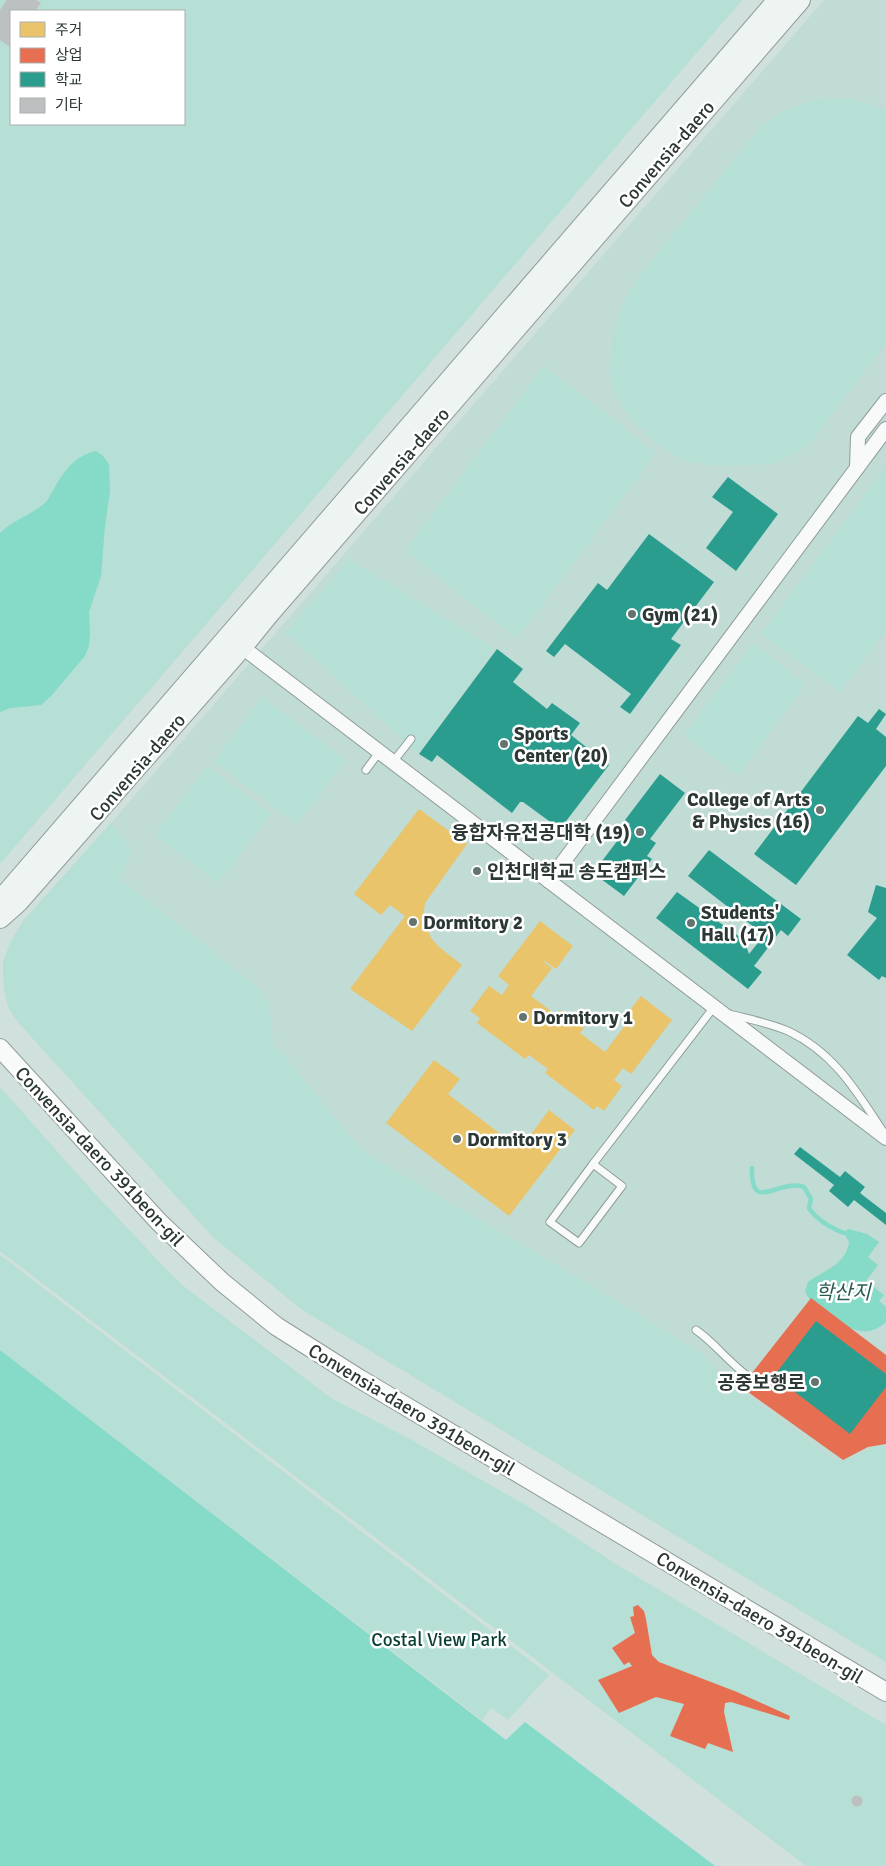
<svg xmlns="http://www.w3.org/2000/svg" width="886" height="1866" viewBox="0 0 886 1866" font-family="Signika,'Noto Sans KR',sans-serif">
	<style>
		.built { fill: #c0dcd5 }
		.green { fill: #b6dfd5; fill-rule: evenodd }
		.water { fill: #85dac8 }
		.homes { fill: #e9c46a }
		.shops { fill: #e76f51 }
		.schools { fill: #2a9d8f }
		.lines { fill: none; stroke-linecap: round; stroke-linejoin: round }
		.stream { stroke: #85dac8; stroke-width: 4.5 }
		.building { fill: #bdc0c1 }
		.service-casing { stroke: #909c99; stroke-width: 9 }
		.minor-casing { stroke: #909c99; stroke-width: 16 }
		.tertiary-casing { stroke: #909c99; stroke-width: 20 }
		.secondary-casing { stroke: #909c99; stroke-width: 22 }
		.service { stroke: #f8fafa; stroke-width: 7 }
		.minor { stroke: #f8fafa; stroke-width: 14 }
		.tertiary { stroke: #f8fafa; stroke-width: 18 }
		.secondary { stroke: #edf4f2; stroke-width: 20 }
		.poi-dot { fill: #65736f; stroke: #fff; stroke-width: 2 }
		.labels { text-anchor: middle; stroke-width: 5; stroke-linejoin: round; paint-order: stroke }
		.street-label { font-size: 19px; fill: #2c3835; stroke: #fff }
		.poi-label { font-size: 19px; font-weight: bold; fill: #2c3835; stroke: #fff; text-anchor: start }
		.park-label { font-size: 19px; fill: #083e35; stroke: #fff }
		.water-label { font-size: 20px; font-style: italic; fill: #2a5b51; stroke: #fff }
	</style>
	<rect width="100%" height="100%" fill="#d0e0dc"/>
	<!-- built -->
	<path class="built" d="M 824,0 L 886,0 L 886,1662 L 301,1309 L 213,1237 L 18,1022 L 8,1007 L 4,988 L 3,963 L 10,943 L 24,920 L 111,823 Z"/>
	<!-- green -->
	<g class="green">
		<path d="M 0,0 L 742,0 L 0,864 ZM 11,11 L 184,11 L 184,124 L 11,124 Z"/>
		<path d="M 847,98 L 868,103 L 886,110 L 886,343 L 807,447 L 772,464 L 719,466 L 686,461 L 656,444 L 626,413 L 615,393 L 609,372 L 613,338 L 621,307 L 636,280 L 762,125 C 793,103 809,99 847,98 Z"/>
		<path d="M 544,366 L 656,453 L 517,639 L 405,551 Z"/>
		<path d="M 886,466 L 886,630 L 840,692 L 761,634 Z"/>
		<path d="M 349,559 L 495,649 L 418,753 L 286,633 Z"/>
		<path d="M 753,643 L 805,684 L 739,775 L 684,735 Z"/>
		<path d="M 262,697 L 346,760 L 297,824 L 214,761 Z"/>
		<path d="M 208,766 L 271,814 L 218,883 L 154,835 Z"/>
		<path d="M 111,823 L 132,851 L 119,878 L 259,988 L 269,1006 L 273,1043 L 351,1137 L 369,1155 L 550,1261 L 700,1352 L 722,1377 L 832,1458 L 842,1462 L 874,1447 L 886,1446 L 886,1662 L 301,1309 L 213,1237 L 18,1022 L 8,1007 L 4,988 L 3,963 L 10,943 L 24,920 Z"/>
		<path d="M 0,1087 L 88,1186 L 163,1266 L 186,1288 L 331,1398 L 410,1439 L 529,1507 L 619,1566 L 886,1725 L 886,1866 L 806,1866 L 0,1251 Z"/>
		<path d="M 0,1255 L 549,1675 L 508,1720 L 491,1708 L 482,1720 L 0,1350 Z"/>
	</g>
	<!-- water -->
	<g class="water">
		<path d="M 96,451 L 103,456 L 109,464 L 110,491 L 105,526 L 101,576 L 89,612 L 90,634 L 89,645 L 85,656 L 51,696 L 41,705 L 10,708 L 0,712 L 0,533 C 13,520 32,515 46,502 C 49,499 51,493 54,489 C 65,470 74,456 96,451 Z"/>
		<path d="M 848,1229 L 867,1234 L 879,1242 L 868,1257 L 878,1265 L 866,1281 L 884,1295 L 879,1301 L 886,1307 L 886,1322 C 880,1328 869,1333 861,1331 C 844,1329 811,1308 805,1291 L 808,1282 C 824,1270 846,1265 849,1242 L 844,1233 Z"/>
		<path d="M 0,1350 L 506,1740 L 525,1722 L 715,1866 L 0,1866 Z"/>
	</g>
	<!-- homes -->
	<g class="homes">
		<path d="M 419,809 L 467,844 L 425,903 L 423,918 L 431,938 L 439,947 L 462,965 L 412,1031 L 350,989 L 405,916 L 390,905 L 381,915 L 354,894 Z"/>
		<path d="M 540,921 L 573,946 L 556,969 L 545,961 L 544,962 L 552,968 L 531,996 L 556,1015 L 560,1010 L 584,1028 L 580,1033 L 605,1052 L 626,1024 L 632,1029 L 633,1027 L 623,1019 L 641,996 L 672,1020 L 631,1074 L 623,1068 L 614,1080 L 622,1086 L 604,1111 L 597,1106 L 594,1110 L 545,1073 L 548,1069 L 529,1055 L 525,1059 L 477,1023 L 480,1018 L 470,1011 L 489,986 L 502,995 L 509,985 L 498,976 Z"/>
		<path d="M 434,1060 L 460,1079 L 448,1094 L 520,1149 L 549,1110 L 575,1130 L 509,1216 L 386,1123 Z"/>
	</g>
	<!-- shops -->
	<g class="shops">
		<path d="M 811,1298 L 886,1355 L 886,1444 L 868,1447 L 843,1460 L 741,1387 Z"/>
		<path d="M 638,1605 L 644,1611 L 646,1619 L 652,1655 L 659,1662 L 737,1692 L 790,1716 L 789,1720 L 731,1702 L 725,1703 L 724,1712 L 733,1752 L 708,1743 L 705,1749 L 670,1736 L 684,1704 L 656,1697 L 619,1713 L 598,1680 L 632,1666 L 629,1662 L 624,1665 L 612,1648 L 635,1633 L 630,1617 L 634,1616 L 633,1607 Z"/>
	</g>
	<!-- schools -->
	<g class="schools">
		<path d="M 728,477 L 778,514 L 736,571 L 706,548 L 733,512 L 712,497 Z"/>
		<path d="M 649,534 L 714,582 L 671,639 L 681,645 L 630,714 L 620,707 L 631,694 L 565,644 L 554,657 L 546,651 L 598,583 L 607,590 Z"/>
		<path d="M 497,649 L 523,669 L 513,682 L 547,709 L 552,703 L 580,723 L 571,735 L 609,765 L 560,829 L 523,802 L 520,802 L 512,813 L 437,755 L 432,762 L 419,754 Z"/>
		<path d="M 879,709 L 886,714 L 876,729 L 886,737 L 886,766 L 796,885 L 754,854 L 858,716 L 868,723 Z"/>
		<path d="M 660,774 L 685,793 L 650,839 L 656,843 L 647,856 L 652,859 L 624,896 L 593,873 L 630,824 L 625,820 Z"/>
		<path d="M 709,850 L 801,919 L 788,936 L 781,930 L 764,953 L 754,966 L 762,972 L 748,989 L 656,918 L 677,892 L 744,940 L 749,954 L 769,929 L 754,927 L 688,876 Z"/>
		<path d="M 876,885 L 886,888 L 886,978 L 882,976 L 879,980 L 847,955 L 877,918 L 868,912 Z"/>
		<path d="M 800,1147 L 840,1177 L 845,1171 L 865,1187 L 860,1193 L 886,1213 L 886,1225 L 854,1200 L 848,1207 L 829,1191 L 834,1185 L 794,1154 Z"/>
		<path d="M 816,1321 L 886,1374 L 886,1387 L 850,1434 L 774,1376 Z"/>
	</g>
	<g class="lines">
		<!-- stream -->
		<path class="stream" d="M 752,1168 C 751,1215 778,1178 804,1187 L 811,1199 L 809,1208 C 817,1220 831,1228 844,1233"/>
	</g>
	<!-- building -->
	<g class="building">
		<path d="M 7,0 L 36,0 L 41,3 L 35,11 L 11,11 L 11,48 L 0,40 L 0,10 Z"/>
		<circle cx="857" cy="1801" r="5.5"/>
	</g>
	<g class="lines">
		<!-- service casing -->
		<g class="service-casing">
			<g id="service">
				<path d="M 393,762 L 411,739"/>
				<path d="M 366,770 L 380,751"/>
				<path d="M 729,1014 C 748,1019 770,1023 788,1031 C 833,1052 856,1090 882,1130"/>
				<path d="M 593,1164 L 622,1186 L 579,1243 L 550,1222 Z"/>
				<path d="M 593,1164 L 714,1007"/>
				<path d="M 696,1330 C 715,1343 729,1363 749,1377"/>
			</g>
		</g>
		<!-- minor casing -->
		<g class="minor-casing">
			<g id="minor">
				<path d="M 857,468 L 858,437 L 886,401"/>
				<path d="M 242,647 L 886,1138"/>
				<path d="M 549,881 L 886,429"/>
			</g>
		</g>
		<!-- tertiary casing -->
		<g class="tertiary-casing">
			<path id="tertiary" d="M 0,1048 L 159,1222 L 222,1282 L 276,1326 L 360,1379 L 886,1692"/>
		</g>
		<!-- secondary casing -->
		<g class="secondary-casing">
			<g id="secondary">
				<path d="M 0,901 L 778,0"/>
				<path d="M 0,918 L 18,902 L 242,647 L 267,616 L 800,0"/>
			</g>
		</g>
		<!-- service -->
		<use href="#service" class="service"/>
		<!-- minor -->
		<use href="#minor" class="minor"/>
		<!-- tertiary -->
		<use href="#tertiary" class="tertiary"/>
		<!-- secondary -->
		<use href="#secondary" class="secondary"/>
	</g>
	<!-- markers -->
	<g class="poi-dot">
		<circle cx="632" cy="614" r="5"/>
		<circle cx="504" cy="744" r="5"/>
		<circle cx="820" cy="810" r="5"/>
		<circle cx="640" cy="832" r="5"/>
		<circle cx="477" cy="871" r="5"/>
		<circle cx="413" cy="922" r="5"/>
		<circle cx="691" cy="923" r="5"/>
		<circle cx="523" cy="1017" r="5"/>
		<circle cx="457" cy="1139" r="5"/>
		<circle cx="815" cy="1382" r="5"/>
	</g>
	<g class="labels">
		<!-- street labels -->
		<g class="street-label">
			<text transform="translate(666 154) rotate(-49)" y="7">Convensia-daero</text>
			<text transform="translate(401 461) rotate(-49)" y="7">Convensia-daero</text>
			<text transform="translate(137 767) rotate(-49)" y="7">Convensia-daero</text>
			<text transform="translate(100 1156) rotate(47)" y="7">Convensia-daero 391beon-gil</text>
			<text transform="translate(412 1409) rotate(31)" y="7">Convensia-daero 391beon-gil</text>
			<text transform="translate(760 1617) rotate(31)" y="7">Convensia-daero 391beon-gil</text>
		</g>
		<!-- poi labels -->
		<g class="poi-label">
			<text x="642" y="621">Gym (21)</text>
			<text x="514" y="740">Sports<tspan x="514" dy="22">Center (20)</tspan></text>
			<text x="810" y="806" text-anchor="end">College of Arts<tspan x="810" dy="22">&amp; Physics (16)</tspan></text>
			<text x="630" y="839" text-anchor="end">융합자유전공대학 (19)</text>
			<text x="487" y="878">인천대학교 송도캠퍼스</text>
			<text x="701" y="919">Students'<tspan x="701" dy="22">Hall (17)</tspan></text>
			<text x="423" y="929">Dormitory 2</text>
			<text x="533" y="1024">Dormitory 1</text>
			<text x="467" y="1146">Dormitory 3</text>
			<text x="805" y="1389" text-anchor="end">공중보행로</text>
		</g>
		<!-- park labels -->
		<g class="park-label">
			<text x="439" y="1646">Costal View Park</text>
		</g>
		<!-- water labels -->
		<g class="water-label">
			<text x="843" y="1299">학산지</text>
		</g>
	</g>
	<!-- legend -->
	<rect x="10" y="10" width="175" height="115" fill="#ffffff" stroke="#abafae"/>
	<rect x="20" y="22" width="25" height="15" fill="#e9c46a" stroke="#abafae"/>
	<text x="55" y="35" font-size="15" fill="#2c3835">주거</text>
	<rect x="20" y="48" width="25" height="15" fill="#e76f51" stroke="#abafae"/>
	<text x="55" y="60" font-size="15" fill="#2c3835">상업</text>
	<rect x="20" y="72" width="25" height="15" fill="#2a9d8f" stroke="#abafae"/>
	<text x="55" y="85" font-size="15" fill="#2c3835">학교</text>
	<rect x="20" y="98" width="25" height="15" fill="#bdc0c1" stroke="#abafae"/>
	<text x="55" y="110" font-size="15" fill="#2c3835">기타</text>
</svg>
